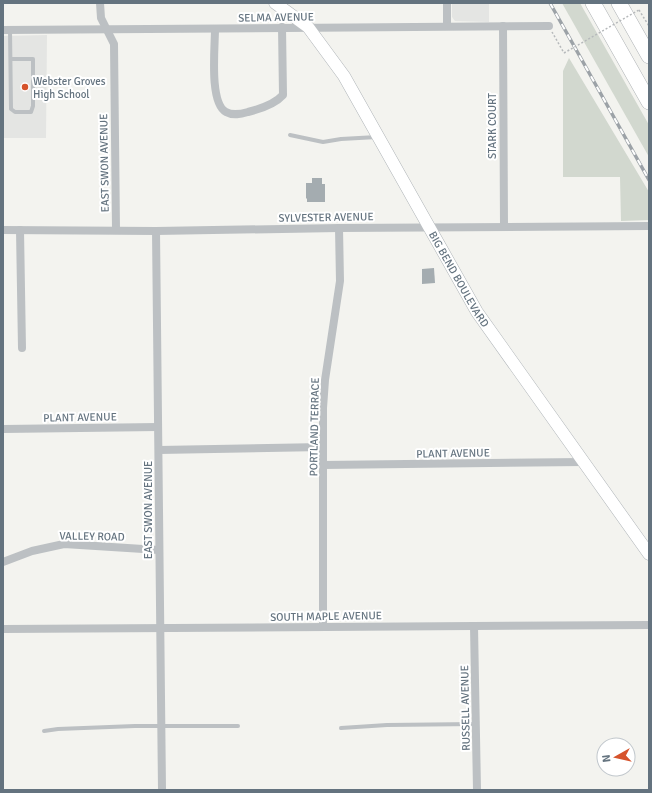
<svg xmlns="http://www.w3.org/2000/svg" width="652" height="793" viewBox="0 0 652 793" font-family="Signika,sans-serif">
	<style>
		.built { fill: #e4e5e3 }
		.green { fill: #d2d8cf }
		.building { fill: #a4acb0 }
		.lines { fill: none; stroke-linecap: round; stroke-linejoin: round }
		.secondary-casing { stroke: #afb4b8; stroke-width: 13 }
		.highway-casing { stroke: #afb3b6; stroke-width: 16 }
		.path { stroke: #b6b9bb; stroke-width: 1.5; stroke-dasharray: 2 2; stroke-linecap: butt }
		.lane { stroke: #bcc0c3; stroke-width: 4 }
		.street { stroke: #bcc0c3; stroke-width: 8 }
		.secondary { stroke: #fff; stroke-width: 12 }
		.highway { stroke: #fff; stroke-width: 15 }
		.rail-casing { stroke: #9ca2a7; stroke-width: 3.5 }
		.rail { stroke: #fff; stroke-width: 2; stroke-dasharray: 6; stroke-linecap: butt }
		.path-bridge { stroke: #b6b9bb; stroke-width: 1.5; stroke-dasharray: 2 2; stroke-linecap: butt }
		.poi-dot { fill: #d6532c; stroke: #fff; stroke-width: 1.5 }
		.labels { text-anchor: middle; stroke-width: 4; stroke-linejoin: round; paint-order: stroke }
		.street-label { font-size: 11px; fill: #64737f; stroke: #fff }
		.poi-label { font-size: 11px; fill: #64737f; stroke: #fff; text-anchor: start }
	</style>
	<rect width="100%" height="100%" fill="#f3f3ef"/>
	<!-- built -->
	<g class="built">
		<path d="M 452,3 L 489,3 L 489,22 L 455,21 L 452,17 Z"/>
		<path d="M 47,35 L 46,138 L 3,138 L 3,36 Z"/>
	</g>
	<!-- green -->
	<g class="green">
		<path d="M 562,3 L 580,3 L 649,125 L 649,157 Z"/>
		<path d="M 569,58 L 649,192 L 649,220 L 621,221 L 620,177 L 563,177 L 563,71 Z"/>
	</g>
	<!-- building -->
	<g class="building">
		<path d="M 312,178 L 322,178 L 322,184 L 325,184 L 325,202 L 307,202 L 307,198 L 306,199 L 306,183 L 312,183 Z"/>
		<path d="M 434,268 L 435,283 L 422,284 L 422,269 Z"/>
	</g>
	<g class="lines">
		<!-- secondary casing -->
		<g class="secondary-casing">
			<g id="secondary">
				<path id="s1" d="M 275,3 L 308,27 L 344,76 L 477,312 L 649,554"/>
			</g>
		</g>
		<!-- highway casing -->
		<g class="highway-casing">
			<g id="highway">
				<path d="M 593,3 L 649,102"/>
				<path d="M 619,3 L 649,56"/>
			</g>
		</g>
		<!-- path -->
		<g class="path">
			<path d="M 639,10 L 649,26"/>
			<path d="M 552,32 L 564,53"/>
		</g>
		<!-- lane -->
		<g class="lane">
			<path d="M 10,30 L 11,109 L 15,112 L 31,112 L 33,106 L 33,59 L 11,59"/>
			<path d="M 290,135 L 323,142 L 341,139 L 377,137"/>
			<path d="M 341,728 L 387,725 L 475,724"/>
			<path d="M 44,731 L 58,729 L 135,726 L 238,726"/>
		</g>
		<!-- street -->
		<g class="street">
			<path d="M 100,3 L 101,18 L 114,44 L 116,230"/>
			<path d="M 447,26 L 447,3"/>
			<path d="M 503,26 L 504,226"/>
			<path d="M 215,29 C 215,47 209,103 226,112 C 233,116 241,114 248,112 C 260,109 275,104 283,95 L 282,27"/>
			<path d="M 3,30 L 549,26"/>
			<path d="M 3,230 L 156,231 L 339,228 L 649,226"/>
			<path d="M 20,230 L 22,348"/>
			<path d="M 156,231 L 162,790"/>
			<path d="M 3,429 L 158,427"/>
			<path d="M 159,450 L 323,447"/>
			<path d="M 323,465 L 583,462"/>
			<path d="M 3,562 L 32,551 L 64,544 L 159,550"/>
			<path d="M 474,626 L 477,790"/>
			<path d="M 323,627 L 323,408 L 325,380 L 340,281 L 339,228"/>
			<path d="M 3,629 L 649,625"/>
		</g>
		<!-- secondary -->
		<use href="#secondary" class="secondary"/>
		<!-- highway -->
		<use href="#highway" class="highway"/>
		<!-- rail casing -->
		<g class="rail-casing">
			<path id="rail" d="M 550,3 L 649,180"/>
		</g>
		<!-- rail -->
		<use href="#rail" class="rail"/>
		<!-- path-bridge -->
		<path class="path-bridge" d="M 564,53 L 639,10"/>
	</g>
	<!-- markers -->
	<circle class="poi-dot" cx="25" cy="87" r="4"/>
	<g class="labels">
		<!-- street labels -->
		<g class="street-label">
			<text transform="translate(276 17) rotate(-1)" y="4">SELMA AVENUE</text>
			<text transform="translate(492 126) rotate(-90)" y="4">STARK COURT</text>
			<text transform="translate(104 163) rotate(-91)" y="4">EAST SWON AVENUE</text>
			<text transform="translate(326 217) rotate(-1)" y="4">SYLVESTER AVENUE</text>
			<text dy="4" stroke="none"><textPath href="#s1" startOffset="335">BIG BEND BOULEVARD</textPath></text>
			<text transform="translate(80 417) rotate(-1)" y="4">PLANT AVENUE</text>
			<text transform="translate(314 427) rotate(-89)" y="4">PORTLAND TERRACE</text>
			<text transform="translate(453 453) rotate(-1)" y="4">PLANT AVENUE</text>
			<text transform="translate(148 510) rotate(-90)" y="4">EAST SWON AVENUE</text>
			<text transform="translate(92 536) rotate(1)" y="4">VALLEY ROAD</text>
			<text transform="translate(326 616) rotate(-1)" y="4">SOUTH MAPLE AVENUE</text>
			<text transform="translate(465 708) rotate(-91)" y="4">RUSSELL AVENUE</text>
		</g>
		<!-- poi labels -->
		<g class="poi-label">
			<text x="33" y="85">Webster Groves<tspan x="33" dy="13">High School</tspan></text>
		</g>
	</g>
	<!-- border -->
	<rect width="652" height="793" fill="none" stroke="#64737f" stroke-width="8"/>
	<!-- north arrow -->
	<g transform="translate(616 757) rotate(262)"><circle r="19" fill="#ffffff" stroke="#c1c7cc"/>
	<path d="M0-3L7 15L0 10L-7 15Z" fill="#d6532c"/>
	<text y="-6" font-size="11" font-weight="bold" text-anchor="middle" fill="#64737f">N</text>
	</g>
</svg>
